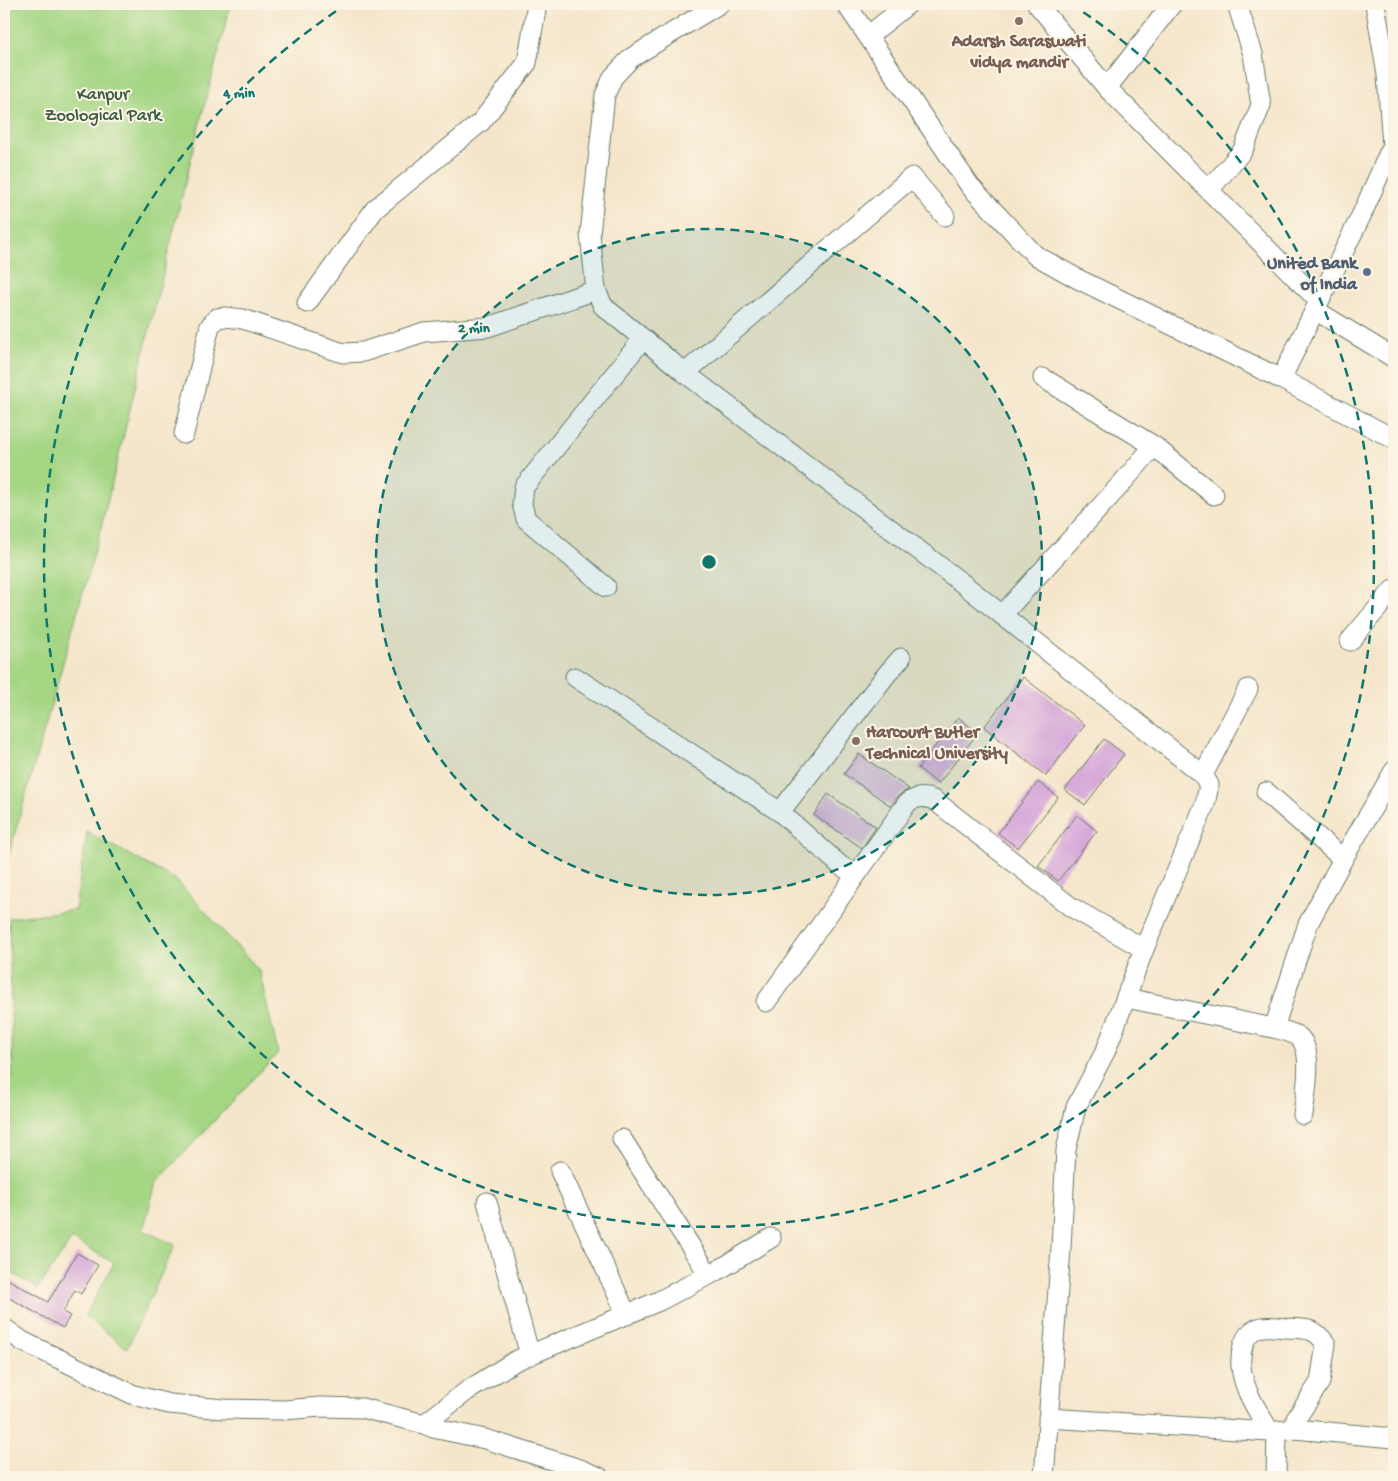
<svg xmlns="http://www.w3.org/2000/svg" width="1398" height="1481" viewBox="0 0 1398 1481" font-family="'Gochi Hand',sans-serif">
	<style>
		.green { fill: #a4d684; stroke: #628a5c }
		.building { fill: #d7a9d9 }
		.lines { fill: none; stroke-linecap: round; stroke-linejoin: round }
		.minor-casing { stroke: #6a7869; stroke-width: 21 }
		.minor { stroke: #fff; stroke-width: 19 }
		.ring { fill: none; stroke: #0f766e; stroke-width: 2.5; stroke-dasharray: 9 6 }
		.education-dot { fill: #8d6e63; stroke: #fcf5e5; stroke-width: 2 }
		.service-dot { fill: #5c6f8a; stroke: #fcf5e5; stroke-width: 2 }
		.labels { text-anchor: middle; stroke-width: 4; stroke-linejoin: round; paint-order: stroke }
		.education-label { font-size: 18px; font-weight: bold; fill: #785e54; stroke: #fcf5e5 }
		.park-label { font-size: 18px; fill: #3a5c44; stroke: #fcf5e5 }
		.service-label { font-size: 18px; font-weight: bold; fill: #4e5e75; stroke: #fcf5e5; text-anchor: end }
		.centre { fill: #0f766e; stroke: #fcf5e5; stroke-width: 2.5 }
		.ring-label { font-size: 15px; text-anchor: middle; font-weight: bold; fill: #0f766e; stroke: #fcf5e5; stroke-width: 4; stroke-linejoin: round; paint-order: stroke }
	</style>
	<rect width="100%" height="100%" fill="#fcf5e5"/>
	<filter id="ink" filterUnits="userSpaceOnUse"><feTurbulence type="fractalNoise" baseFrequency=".02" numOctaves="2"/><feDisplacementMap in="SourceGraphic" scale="10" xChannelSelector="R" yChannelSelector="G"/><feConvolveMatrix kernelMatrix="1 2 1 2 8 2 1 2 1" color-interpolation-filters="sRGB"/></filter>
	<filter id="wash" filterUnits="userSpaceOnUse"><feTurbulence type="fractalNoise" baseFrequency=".0096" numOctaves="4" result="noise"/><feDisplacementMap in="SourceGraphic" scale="20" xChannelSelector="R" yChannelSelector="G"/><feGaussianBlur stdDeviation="1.12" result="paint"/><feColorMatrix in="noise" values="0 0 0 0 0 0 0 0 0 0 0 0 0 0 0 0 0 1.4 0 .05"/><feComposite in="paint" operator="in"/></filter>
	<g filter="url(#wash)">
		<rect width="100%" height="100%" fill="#f5e6cb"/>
		<!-- green -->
		<g class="green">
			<path d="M 4,4 L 231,4 L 199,126 L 100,532 L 4,872 Z"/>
			<path d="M 87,832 L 176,880 L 259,970 L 278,1053 L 156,1183 L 143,1230 L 175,1245 L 127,1348 L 85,1316 L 114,1263 L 72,1239 L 38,1289 L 4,1268 L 4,1078 L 13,1079 L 9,918 L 75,910 Z"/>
		</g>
		<g id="blocks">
			<!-- building -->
			<g class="building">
				<path d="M 1023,677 L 1085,725 L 1046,776 L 984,727 Z"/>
				<path d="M 958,717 L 978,733 L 938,784 L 918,768 Z"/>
				<path d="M 1104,739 L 1124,754 L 1085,805 L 1065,790 Z"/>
				<path d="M 859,754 L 909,789 L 899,795 L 891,806 L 844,774 Z"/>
				<path d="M 1038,782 L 1058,797 L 1018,848 L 998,833 Z"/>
				<path d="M 828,794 L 876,827 L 862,848 L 814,815 Z"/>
				<path d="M 1077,815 L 1097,831 L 1058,881 L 1038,866 Z"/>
				<path d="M 77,1253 L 98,1265 L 81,1294 L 75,1290 L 63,1312 L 70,1316 L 63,1328 L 4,1295 L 4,1277 L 48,1302 Z"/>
			</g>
		</g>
	</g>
	<g filter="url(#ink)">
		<use href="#blocks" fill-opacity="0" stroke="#6a7869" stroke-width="1"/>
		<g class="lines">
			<!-- minor casing -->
			<g class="minor-casing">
				<g id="minor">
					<path d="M 719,4 L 631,58 L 613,77 L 605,95 L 590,234 L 596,290 L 603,306 L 685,373 L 962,583 L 1203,775 L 1209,785 L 1205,804 L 1144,949 L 1106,1050 L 1076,1107 L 1066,1150 L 1061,1248 L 1044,1477"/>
					<path d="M 846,4 L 970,186 L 1035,255 L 1078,279 L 1281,379 L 1394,439"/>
					<path d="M 1037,4 L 1107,88 L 1319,301"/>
					<path d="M 868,36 L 908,4"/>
					<path d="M 1107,88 L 1172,4"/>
					<path d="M 1210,189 L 1243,150 L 1261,105 L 1253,54 L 1237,4"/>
					<path d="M 307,303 L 375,209 L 481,122 L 527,63 L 537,4"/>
					<path d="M 1315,310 L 1394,358"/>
					<path d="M 685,373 L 912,177 L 945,216"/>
					<path d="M 1281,379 L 1362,214 L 1392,146 L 1387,75 L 1375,4"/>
					<path d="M 184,434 L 210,326 L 217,318 L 225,317 L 243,319 L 343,353 L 363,352 L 424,332 L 488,327 L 596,290"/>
					<path d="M 1154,446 L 1214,495"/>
					<path d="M 606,587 L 526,519 L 522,504 L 524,487 L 642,340"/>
					<path d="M 1002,615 L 1122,483 L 1154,446 L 1043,378"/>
					<path d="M 1350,641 L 1394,589"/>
					<path d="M 575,677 L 780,812 L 841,866 L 856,874"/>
					<path d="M 1203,775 L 1248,689"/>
					<path d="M 1266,792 L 1343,859"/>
					<path d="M 780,812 L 887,674 L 901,658"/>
					<path d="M 1126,998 L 1278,1029 C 1285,1031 1295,1033 1300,1038 C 1314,1053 1305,1096 1303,1115"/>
					<path d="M 766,1002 L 908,802 C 917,797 924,796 934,800 L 1071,907 L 1144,949"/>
					<path d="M 1274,1028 L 1308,924 L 1343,859 L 1394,771"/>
					<path d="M 622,1139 L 709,1275"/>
					<path d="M 560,1171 L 627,1315"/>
					<path d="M 487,1202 L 530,1355"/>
					<path d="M 4,1328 L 22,1341 L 134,1395 L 169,1404 L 224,1409 L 284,1410 L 320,1407 L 362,1408 L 424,1424 L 433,1428 L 485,1439 L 580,1469 L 599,1477"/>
					<path d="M 1048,1418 L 1270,1432 L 1294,1429 L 1296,1419 L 1320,1382 L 1326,1344 C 1314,1327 1306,1329 1286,1328 C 1277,1327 1264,1325 1256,1329 C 1243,1335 1240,1353 1241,1366 C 1243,1390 1258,1411 1270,1432"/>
					<path d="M 424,1424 L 467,1391 L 515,1361 L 659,1301 L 722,1268 L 771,1238"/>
					<path d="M 1294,1429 L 1394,1438"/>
					<path d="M 1276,1477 L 1277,1432"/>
				</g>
			</g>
			<!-- minor -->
			<use href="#minor" class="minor"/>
		</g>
	</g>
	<!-- distance rings -->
	<circle cx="709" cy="562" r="333" fill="#0f766e" fill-opacity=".12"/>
	<g class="ring">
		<circle cx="709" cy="562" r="333"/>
		<path d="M1071 4A665 665 0 1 1 347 4"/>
	</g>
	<!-- markers -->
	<g class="education-dot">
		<circle cx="1019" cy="21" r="5"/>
		<circle cx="856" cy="741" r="5"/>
	</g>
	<circle class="service-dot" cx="1367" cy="272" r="5"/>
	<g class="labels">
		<!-- education labels -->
		<g class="education-label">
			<text x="1019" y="46">Adarsh Saraswati<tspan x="1019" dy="21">vidya mandir</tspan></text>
			<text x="866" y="737" text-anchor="start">Harcourt Butler<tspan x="866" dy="21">Technical University</tspan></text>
		</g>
		<!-- park labels -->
		<g class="park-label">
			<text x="103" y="99">Kanpur<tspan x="103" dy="21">Zoological Park</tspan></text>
		</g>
		<!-- service labels -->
		<g class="service-label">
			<text x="1357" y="268">United Bank<tspan x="1357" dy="21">of India</tspan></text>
		</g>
	</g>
	<circle cx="709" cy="562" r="8" class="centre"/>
	<g class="ring-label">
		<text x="239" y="97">4 min</text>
		<text x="474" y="332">2 min</text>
	</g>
	<!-- margin -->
	<rect width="1398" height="1481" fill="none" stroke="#fcf5e5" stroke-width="20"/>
</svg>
